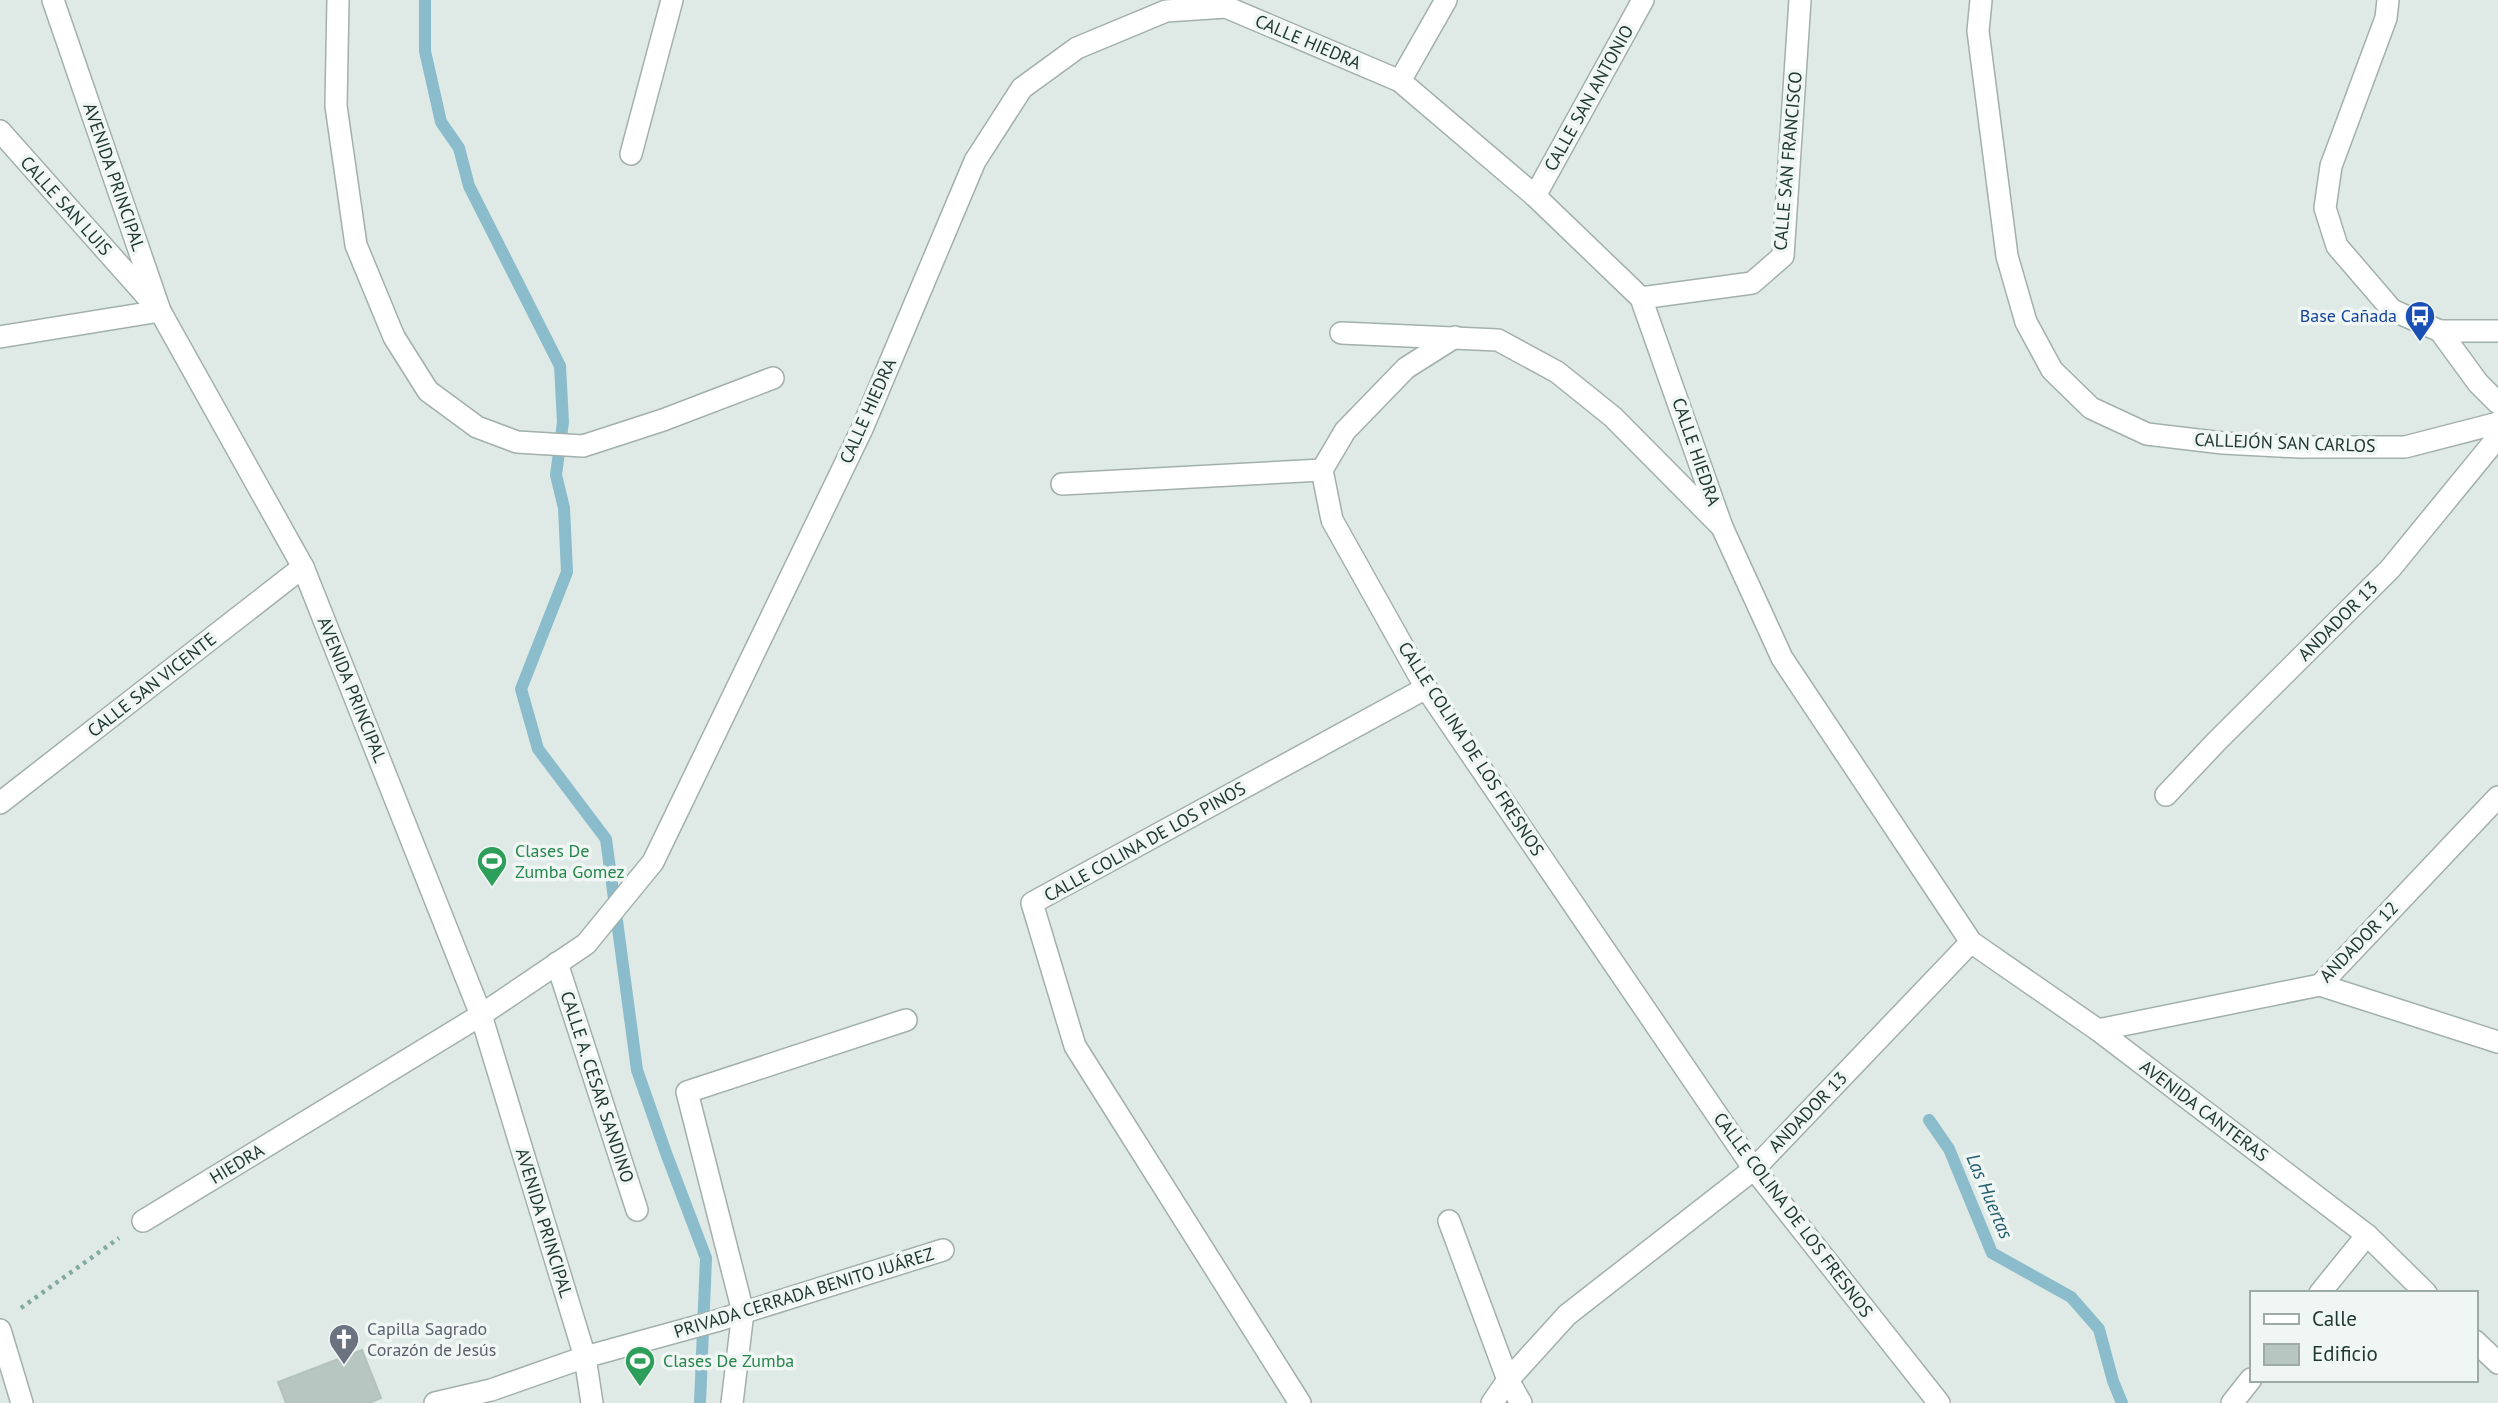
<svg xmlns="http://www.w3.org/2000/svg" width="2498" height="1403" viewBox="0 0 2498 1403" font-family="'PT Sans',sans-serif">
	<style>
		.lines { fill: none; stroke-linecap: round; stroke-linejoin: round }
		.stream { stroke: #8abccb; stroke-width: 12 }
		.building { fill: #b8c6c1; stroke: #b2c2bc; stroke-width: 2 }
		.pedestrian-casing { stroke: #a2b0ac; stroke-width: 24 }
		.minor-casing { stroke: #a2b0ac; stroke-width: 24 }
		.tertiary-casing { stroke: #a2b0ac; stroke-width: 24 }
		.path { stroke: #81aaa0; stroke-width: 4.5; stroke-dasharray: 3.5 5; stroke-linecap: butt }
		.pedestrian { stroke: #fff; stroke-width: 21 }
		.minor { stroke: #fff; stroke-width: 21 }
		.tertiary { stroke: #fff; stroke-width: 21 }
		.labels { text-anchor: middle; stroke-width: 7; stroke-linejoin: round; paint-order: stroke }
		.street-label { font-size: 18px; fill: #213833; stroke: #eff6f3 }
		.transit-label { font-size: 18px; fill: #164399; stroke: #eff6f3; text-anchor: end }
		.leisure-label { font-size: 18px; fill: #27864d; stroke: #eff6f3; text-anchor: start }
		.worship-label { font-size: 18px; fill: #5b616d; stroke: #eff6f3; text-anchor: start }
		.water-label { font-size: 19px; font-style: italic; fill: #205c6f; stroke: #eff6f3 }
	</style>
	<rect width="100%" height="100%" fill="#dfe9e5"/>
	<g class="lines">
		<!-- stream -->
		<g class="stream">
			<path d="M 425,0 L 425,51 L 441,122 L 459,148 L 469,186 L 560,366 L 563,422 L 556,475 L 564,508 L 567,572 L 521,689 L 538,749 L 606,839 L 637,1070 L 666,1153 L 706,1258 L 700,1403"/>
			<path d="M 1929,1120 L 1949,1149 L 1992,1253 L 2071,1297 L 2099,1329 L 2113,1381 L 2122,1403"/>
		</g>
	</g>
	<!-- building -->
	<path class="building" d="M 362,1350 L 381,1398 L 369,1403 L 286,1403 L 278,1382 Z"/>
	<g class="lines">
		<!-- pedestrian casing -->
		<g class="pedestrian-casing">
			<g id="pedestrian">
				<path d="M 0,337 L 160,311"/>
				<path d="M 435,1403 L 491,1390 L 585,1357"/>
			</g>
		</g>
		<!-- minor casing -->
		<g class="minor-casing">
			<g id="minor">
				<path d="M 338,0 L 336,106 L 356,245 L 394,337 L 428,391 L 477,427 L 517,442 L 583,446 L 663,420 L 773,378"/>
				<path d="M 1981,0 L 1978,31 L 2007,256 L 2026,322 L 2052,370 L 2091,408 L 2147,434 L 2223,443 L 2300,447 L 2405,447 L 2498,423"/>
				<path d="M 1400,81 L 1446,0"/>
				<path d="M 0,131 L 160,311"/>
				<path d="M 631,154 L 672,0"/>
				<path d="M 1535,196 L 1643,0"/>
				<path d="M 1641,298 L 1752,283 L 1783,256 L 1800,0"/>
				<path d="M 2440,331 L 2478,383 L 2498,403"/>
				<path d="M 1341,333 L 1498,340 L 1557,372 L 1613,417 L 1722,527"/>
				<path d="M 1455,337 L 1406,368 L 1345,431 L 1322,470 L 1332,520 L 1426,688 L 1754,1169 L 1939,1403"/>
				<path d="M 1062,484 L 1322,470"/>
				<path d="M 2166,795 L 2217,741 L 2390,569 L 2498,437"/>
				<path d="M 0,803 L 303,567"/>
				<path d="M 557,963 L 637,1210"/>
				<path d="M 2320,985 L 2498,1042"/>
				<path d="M 2098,1030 L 2320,985 L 2498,797"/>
				<path d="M 143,1221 L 481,1015"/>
				<path d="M 1449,1221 L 1508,1380 L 1521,1403"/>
				<path d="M 2320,1293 L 2367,1235"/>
				<path d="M 0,1330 L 22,1403"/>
				<path d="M 585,1357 L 716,1321 L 943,1250"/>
				<path d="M 732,1403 L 743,1312 L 687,1092 L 906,1020"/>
				<path d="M 1300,1403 L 1075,1046 L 1032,903 L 1426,688"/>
				<path d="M 1492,1403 L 1508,1380 L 1567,1315 L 1754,1169 L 1971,942"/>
				<path d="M 2232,1403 L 2251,1379"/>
			</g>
		</g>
		<!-- tertiary casing -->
		<g class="tertiary-casing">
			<g id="tertiary">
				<path d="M 53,0 L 160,311 L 303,567 L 481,1015 L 585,1357 L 592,1403"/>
				<path d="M 2388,0 L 2386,18 L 2331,166 L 2325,208 L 2337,246 L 2392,310 L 2440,331 L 2498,331"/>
				<path d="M 481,1015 L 586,944 L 653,862 L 862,429 L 975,161 L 1022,88 L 1077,48 L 1166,11 L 1226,7 L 1400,81 L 1535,196 L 1641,298 L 1722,527 L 1782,658 L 1971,942 L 2098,1030 L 2367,1235 L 2426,1293"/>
				<path d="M 2475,1341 L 2498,1363"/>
			</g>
		</g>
		<!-- path -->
		<path class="path" d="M 21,1308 L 119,1238"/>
		<!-- pedestrian -->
		<use href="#pedestrian" class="pedestrian"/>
		<!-- minor -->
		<use href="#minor" class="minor"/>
		<!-- tertiary -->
		<use href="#tertiary" class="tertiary"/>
	</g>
	<!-- icons -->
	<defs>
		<g id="bus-pin" transform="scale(1.575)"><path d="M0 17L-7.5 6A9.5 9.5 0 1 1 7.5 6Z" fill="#1a4fb4" stroke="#eff6f3"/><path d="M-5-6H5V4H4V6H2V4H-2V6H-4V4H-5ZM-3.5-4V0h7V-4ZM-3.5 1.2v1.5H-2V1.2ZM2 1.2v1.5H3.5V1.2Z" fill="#fff"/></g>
		<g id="stadium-pin" transform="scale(1.575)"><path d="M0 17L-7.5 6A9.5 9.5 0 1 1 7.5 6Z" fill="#2e9e5b" stroke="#eff6f3"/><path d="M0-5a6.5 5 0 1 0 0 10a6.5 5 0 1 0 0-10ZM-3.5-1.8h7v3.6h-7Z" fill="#fff"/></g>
		<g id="church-pin" transform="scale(1.575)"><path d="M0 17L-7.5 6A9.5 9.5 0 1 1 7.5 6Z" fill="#6b7280" stroke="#eff6f3"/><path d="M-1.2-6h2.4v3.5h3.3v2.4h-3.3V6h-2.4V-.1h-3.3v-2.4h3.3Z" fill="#fff"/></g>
	</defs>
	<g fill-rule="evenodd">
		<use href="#bus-pin" x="2420" y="316"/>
		<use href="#stadium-pin" x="492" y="861"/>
		<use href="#church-pin" x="344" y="1339"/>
		<use href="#stadium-pin" x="640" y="1361"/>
	</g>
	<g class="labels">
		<!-- street labels -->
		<g class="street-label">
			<text transform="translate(1308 42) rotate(23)" y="6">CALLE HIEDRA</text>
			<text transform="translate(1589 98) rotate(-61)" y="6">CALLE SAN ANTONIO</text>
			<text transform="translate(1788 161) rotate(-85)" y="6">CALLE SAN FRANCISCO</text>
			<text transform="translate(114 177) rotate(71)" y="6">AVENIDA PRINCIPAL</text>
			<text transform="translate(66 206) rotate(48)" y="6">CALLE SAN LUIS</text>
			<text transform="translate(868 411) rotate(-66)" y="6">CALLE HIEDRA</text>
			<text transform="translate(2285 443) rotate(2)" y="6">CALLEJÓN SAN CARLOS</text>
			<text transform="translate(1696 452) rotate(71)" y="6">CALLE HIEDRA</text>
			<text transform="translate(2338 621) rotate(-45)" y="6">ANDADOR 13</text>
			<text transform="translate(152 685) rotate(-38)" y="6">CALLE SAN VICENTE</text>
			<text transform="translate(352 690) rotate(68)" y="6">AVENIDA PRINCIPAL</text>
			<text transform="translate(1471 749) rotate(57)" y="6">CALLE COLINA DE LOS FRESNOS</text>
			<text transform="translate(1145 842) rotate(-29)" y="6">CALLE COLINA DE LOS PINOS</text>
			<text transform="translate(2359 942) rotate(-46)" y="6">ANDADOR 12</text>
			<text transform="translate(597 1087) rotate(72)" y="6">CALLE A. CESAR SANDINO</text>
			<text transform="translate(2204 1111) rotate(37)" y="6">AVENIDA CANTERAS</text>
			<text transform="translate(1808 1112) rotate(-46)" y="6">ANDADOR 13</text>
			<text transform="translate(237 1164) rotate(-31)" y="6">HIEDRA</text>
			<text transform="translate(1793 1215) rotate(53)" y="6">CALLE COLINA DE LOS FRESNOS</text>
			<text transform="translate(544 1223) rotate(73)" y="6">AVENIDA PRINCIPAL</text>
			<text transform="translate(804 1293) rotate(-17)" y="6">PRIVADA CERRADA BENITO JUÁREZ</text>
		</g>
		<!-- transit labels -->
		<g class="transit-label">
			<text x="2397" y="322">Base Cañada</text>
		</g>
		<!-- leisure labels -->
		<g class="leisure-label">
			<text x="515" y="857">Clases De<tspan x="515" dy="21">Zumba Gomez</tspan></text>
			<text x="663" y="1367">Clases De Zumba</text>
		</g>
		<!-- worship labels -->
		<g class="worship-label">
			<text x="367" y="1335">Capilla Sagrado<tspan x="367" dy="21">Corazón de Jesús</tspan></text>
		</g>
		<!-- water labels -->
		<g class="water-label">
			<text transform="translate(1990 1196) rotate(67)" y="7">Las Huertas</text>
		</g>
	</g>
	<!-- legend -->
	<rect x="2250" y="1291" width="228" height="91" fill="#eff6f3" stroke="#9daaa6" stroke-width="2"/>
	<rect x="2264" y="1314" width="35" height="10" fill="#ffffff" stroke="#9daaa6" stroke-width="2"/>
	<text x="2312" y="1326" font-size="21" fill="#213833">Calle</text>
	<rect x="2264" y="1344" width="35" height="21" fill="#b8c6c1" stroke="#9daaa6" stroke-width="2"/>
	<text x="2312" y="1361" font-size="21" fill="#213833">Edificio</text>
</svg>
